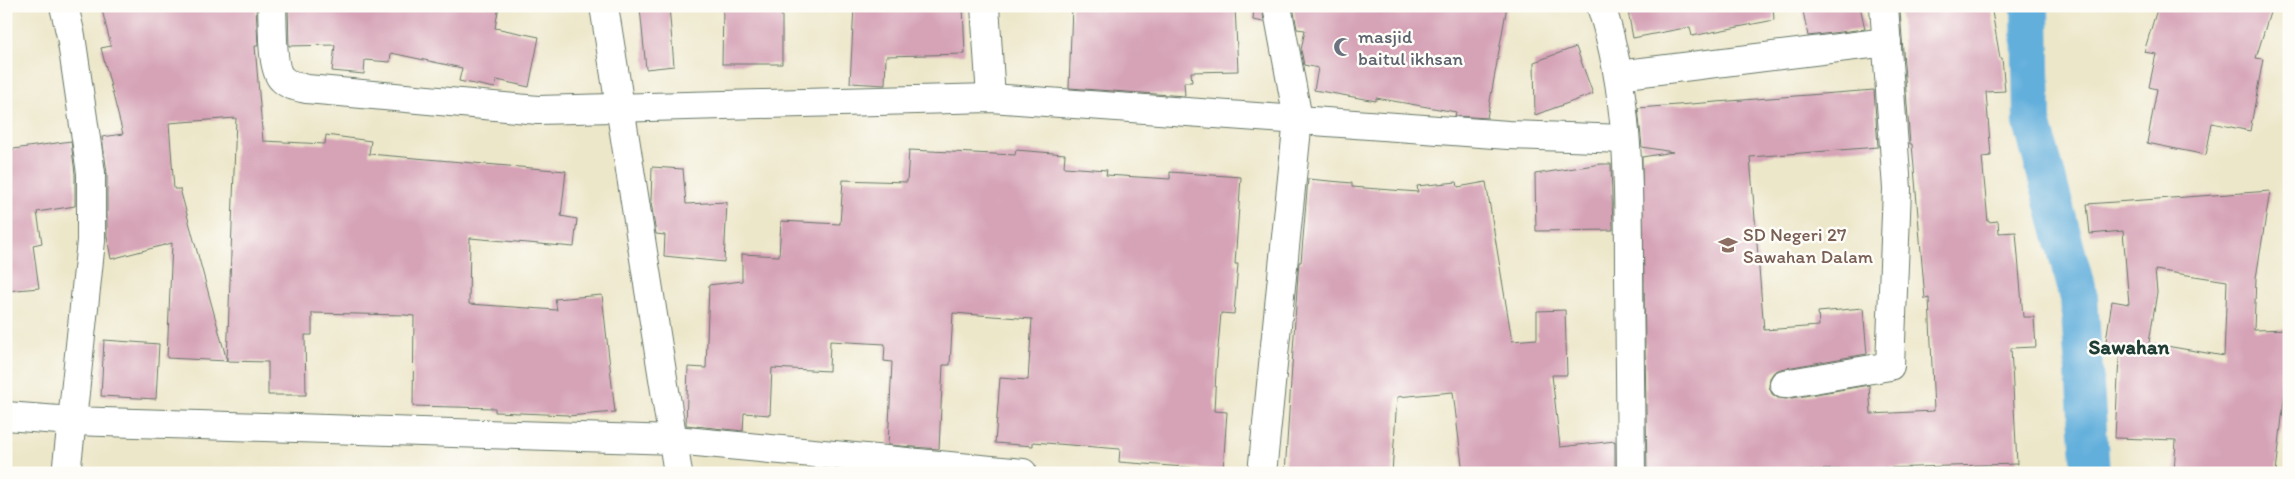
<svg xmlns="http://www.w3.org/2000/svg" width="2295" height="479" viewBox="0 0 2295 479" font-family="Itim,sans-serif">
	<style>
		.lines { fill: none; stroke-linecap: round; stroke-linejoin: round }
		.canal { stroke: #62afdc; stroke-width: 38 }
		.building { fill: #d5a2b6; fill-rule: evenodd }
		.minor-casing { stroke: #677868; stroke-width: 30 }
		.minor { stroke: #fff; stroke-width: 28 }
		.labels { text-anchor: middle; stroke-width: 5; stroke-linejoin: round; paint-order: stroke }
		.worship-label { font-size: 19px; fill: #5b616d; stroke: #fdfcf7; text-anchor: start }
		.education-label { font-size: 19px; fill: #785e54; stroke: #fdfcf7; text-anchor: start }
		.quarter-label { font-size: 21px; font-weight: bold; fill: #1f3d34; stroke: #fdfcf7 }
	</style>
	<rect width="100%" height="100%" fill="#fdfcf7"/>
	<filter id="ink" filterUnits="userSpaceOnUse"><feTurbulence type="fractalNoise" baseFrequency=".02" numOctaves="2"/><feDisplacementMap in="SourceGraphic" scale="10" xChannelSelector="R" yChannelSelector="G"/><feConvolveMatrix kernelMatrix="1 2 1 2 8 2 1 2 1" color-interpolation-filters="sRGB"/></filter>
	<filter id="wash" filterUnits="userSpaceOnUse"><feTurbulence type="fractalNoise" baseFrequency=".0096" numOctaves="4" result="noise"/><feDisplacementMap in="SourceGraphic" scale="20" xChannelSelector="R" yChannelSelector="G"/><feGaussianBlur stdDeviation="1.12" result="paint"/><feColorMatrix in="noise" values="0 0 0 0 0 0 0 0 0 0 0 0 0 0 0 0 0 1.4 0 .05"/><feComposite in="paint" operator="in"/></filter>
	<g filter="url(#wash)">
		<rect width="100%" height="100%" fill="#ede7ca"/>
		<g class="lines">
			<!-- canal -->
			<path class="canal" d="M 2030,6 L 2032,122 L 2079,298 L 2091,473"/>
		</g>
		<g id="blocks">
			<!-- building -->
			<g class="building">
				<path d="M 101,6 L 256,6 L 258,46 L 255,46 L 263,141 L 325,144 L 326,135 L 371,141 L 369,154 L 566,171 L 561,216 L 577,219 L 574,247 L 470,238 L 469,304 L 557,310 L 555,299 L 602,295 L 615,412 L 568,416 L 568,415 L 495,412 L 495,408 L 413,406 L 414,316 L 405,315 L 312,313 L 312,335 L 305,335 L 306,395 L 268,395 L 268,362 L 227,361 L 236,118 L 169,123 L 174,189 L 180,189 L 227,361 L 167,358 L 172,243 L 111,259 L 107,237 L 107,173 L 102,137 L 123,134 L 101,48 L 111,46 Z"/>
				<path d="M 288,6 L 499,6 L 495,28 L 539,37 L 529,87 L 497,80 L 495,88 L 459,81 L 462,68 L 391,53 L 390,62 L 365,60 L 364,74 L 332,71 L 335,45 L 289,46 Z"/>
				<path d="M 669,6 L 674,66 L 646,69 L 640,8 Z"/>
				<path d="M 723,6 L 782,6 L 782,64 L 722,64 Z"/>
				<path d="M 854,6 L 963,6 L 965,54 L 886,56 L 885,85 L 850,83 Z"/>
				<path d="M 1072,6 L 1235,6 L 1238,71 L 1191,72 L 1192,82 L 1184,82 L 1185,96 L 1069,88 Z"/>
				<path d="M 1254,6 L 1262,6 L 1264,22 L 1253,20 Z"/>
				<path d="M 1293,6 L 1507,6 L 1487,118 L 1455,116 L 1456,112 L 1376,98 L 1376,101 L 1314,90 L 1318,68 L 1304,65 L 1301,50 L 1305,30 L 1297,29 Z"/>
				<path d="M 1627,6 L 1773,6 L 1774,20 L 1692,36 L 1690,27 L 1633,38 Z"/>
				<path d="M 1802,6 L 1860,6 L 1865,29 L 1808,36 Z"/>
				<path d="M 1928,6 L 1991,6 L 2000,58 L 2002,58 L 2005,91 L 1986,92 L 1991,156 L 1982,157 L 1988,222 L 1998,221 L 1999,233 L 2016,232 L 2023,317 L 2034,317 L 2036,347 L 2011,348 L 2017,464 L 1816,470 L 1781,473 L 1647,473 L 1642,157 L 1673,152 L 1642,147 L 1638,108 L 1874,90 L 1878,147 L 1750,157 L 1764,330 L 1819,326 L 1818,312 L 1863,308 L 1867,354 L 1781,369 L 1774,372 L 1770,378 L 1769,387 L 1772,394 L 1778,398 L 1786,399 L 1869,385 L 1871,414 L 1934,411 L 1929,298 L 1925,299 L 1912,144 L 1910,144 L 1900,11 Z"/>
				<path d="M 2158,6 L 2272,6 L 2256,58 L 2263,59 L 2250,131 L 2212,123 L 2206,155 L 2147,143 L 2157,89 L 2149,87 L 2156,54 L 2144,52 Z"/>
				<path d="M 1576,47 L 1593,94 L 1535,115 L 1534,62 Z"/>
				<path d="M 71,141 L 75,174 L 75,206 L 37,212 L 42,243 L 33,245 L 39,288 L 6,291 L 6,150 Z"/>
				<path d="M 909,150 L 1015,155 L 1016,150 L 1065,154 L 1064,167 L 1107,170 L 1106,175 L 1170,179 L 1170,172 L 1241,177 L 1235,264 L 1238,264 L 1234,314 L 1221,313 L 1216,371 L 1214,411 L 1227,412 L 1223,470 L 1119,462 L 1120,449 L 1033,442 L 1033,446 L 995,443 L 1000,378 L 1028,380 L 1032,319 L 953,313 L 950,365 L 943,365 L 939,449 L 888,445 L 892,362 L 884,361 L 885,344 L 830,341 L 829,371 L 772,368 L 770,415 L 744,413 L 743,431 L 686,425 L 688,367 L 706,368 L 709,285 L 742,281 L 742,254 L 779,256 L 781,221 L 840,224 L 843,180 L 907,182 Z"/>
				<path d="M 1601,164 L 1611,164 L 1613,230 L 1536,231 L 1535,174 Z"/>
				<path d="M 652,167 L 683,169 L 686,204 L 727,202 L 724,262 L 664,256 L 665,235 L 656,234 L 651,202 Z"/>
				<path d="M 1308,179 L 1352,183 L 1352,187 L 1418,192 L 1417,186 L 1457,182 L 1458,187 L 1486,182 L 1512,341 L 1537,339 L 1537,311 L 1565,310 L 1567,375 L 1552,375 L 1560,447 L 1615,441 L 1615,473 L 1463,473 L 1453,392 L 1397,397 L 1392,473 L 1285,473 L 1298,274 L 1299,262 L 1301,262 Z"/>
				<path d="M 2270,191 L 2256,278 L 2254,330 L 2289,329 L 2289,371 L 2287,371 L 2276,473 L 2174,473 L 2176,440 L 2115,438 L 2119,356 L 2104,354 L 2112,301 L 2129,304 L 2123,231 L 2090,234 L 2087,204 ZM 2155,270 L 2227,281 L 2224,356 L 2149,343 L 2157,292 Z"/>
				<path d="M 104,340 L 159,344 L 156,399 L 101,396 Z"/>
			</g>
		</g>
	</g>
	<g filter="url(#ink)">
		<use href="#blocks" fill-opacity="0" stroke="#677868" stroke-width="1"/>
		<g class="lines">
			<!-- minor casing -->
			<g class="minor-casing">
				<g id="minor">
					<path d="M 64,6 L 71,36 L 91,173 L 91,241 L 72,421 L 675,440 L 1023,473"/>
					<path d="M 272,6 C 273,22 271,69 282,79 C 289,86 298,87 307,89 L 538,110 L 991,98 L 1508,135 L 1625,139"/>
					<path d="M 604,6 L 678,473"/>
					<path d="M 985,6 L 991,98"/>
					<path d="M 1601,6 C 1629,91 1629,184 1629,272 C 1630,339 1630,406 1631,473"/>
					<path d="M 1618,75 L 1887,42"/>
					<path d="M 1784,384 L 1890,366 L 1897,189 L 1884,6"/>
					<path d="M 6,416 L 72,421 L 66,473"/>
					<path d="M 1262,473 L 1298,119 L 1277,6"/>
				</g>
			</g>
			<!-- minor -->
			<use href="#minor" class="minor"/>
		</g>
	</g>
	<!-- icons -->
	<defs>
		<g id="mosque-bare" transform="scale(1.5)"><path d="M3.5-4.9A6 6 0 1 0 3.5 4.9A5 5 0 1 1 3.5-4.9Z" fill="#6b7280" stroke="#fdfcf7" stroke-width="2.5" paint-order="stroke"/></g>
		<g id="school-bare" transform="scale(1.5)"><path d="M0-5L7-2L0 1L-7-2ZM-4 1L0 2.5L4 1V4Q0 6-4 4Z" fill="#8d6e63" stroke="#fdfcf7" stroke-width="2.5" paint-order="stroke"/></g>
	</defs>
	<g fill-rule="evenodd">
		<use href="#mosque-bare" x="1343" y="47"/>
		<use href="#school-bare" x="1728" y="245"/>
	</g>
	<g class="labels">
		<!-- worship labels -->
		<g class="worship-label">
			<text x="1358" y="43">masjid<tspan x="1358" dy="22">baitul ikhsan</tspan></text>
		</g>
		<!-- education labels -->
		<g class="education-label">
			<text x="1743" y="241">SD Negeri 27<tspan x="1743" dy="22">Sawahan Dalam</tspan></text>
		</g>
		<!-- quarter labels -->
		<g class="quarter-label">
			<text x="2129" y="354">Sawahan</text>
		</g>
	</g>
	<!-- margin -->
	<rect width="2295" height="479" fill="none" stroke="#fdfcf7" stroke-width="25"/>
</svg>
